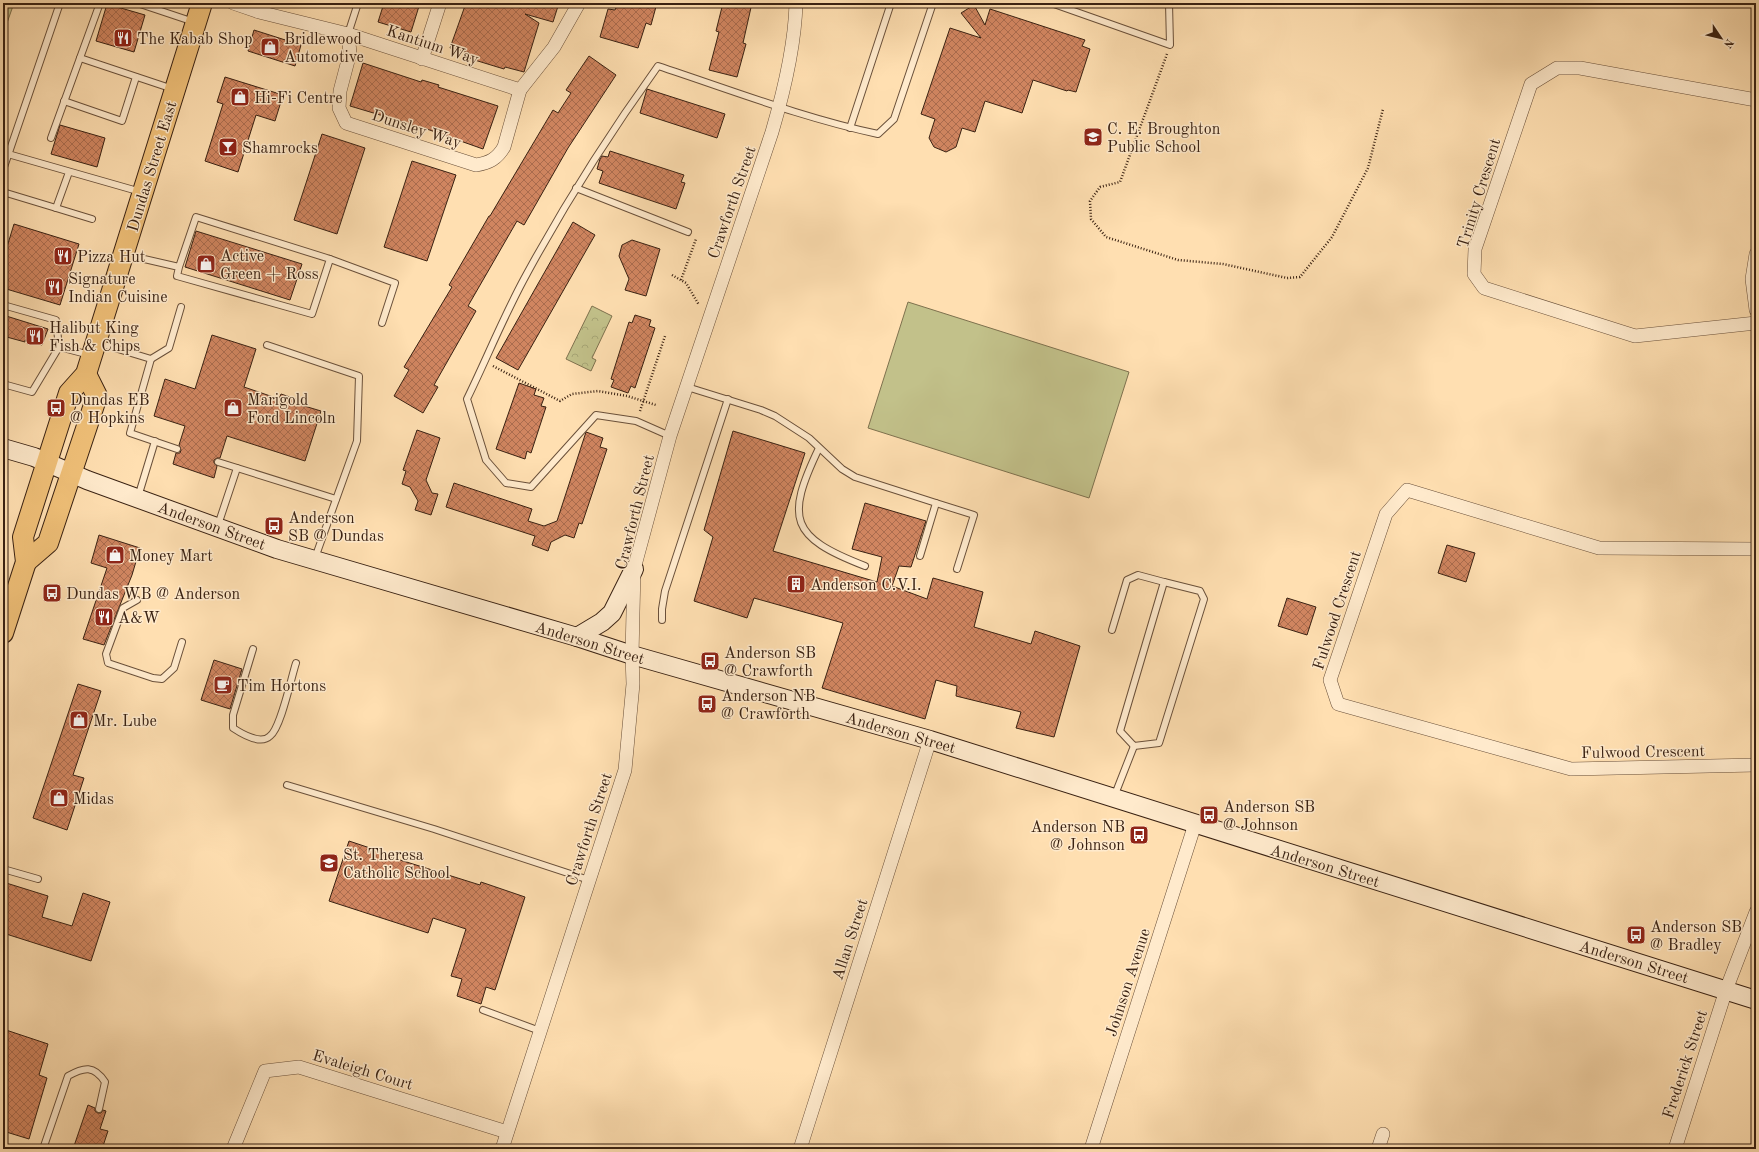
<svg xmlns="http://www.w3.org/2000/svg" width="1759" height="1152" viewBox="0 0 1759 1152" font-family="'Old Standard TT',serif">
	<style>
		.grass { fill: #c2c18a; stroke: #7e714e }
		.forest { fill: url(#forest-firs); stroke: #7e714e }
		.park { fill: url(#park-crowns); stroke: #7e714e }
		.building { fill: url(#building-cross-hatch); stroke: #392112 }
		.lines { fill: none; stroke-linecap: round; stroke-linejoin: round }
		.lane-casing { stroke: #6a503a; stroke-width: 8 }
		.street-casing { stroke: #6a503a; stroke-width: 14 }
		.secondary-casing { stroke: #392112; stroke-width: 20 }
		.primary-casing { stroke: #392112; stroke-width: 22 }
		.path { stroke: #392112; stroke-width: 2.5; stroke-dasharray: 1 2; stroke-linecap: butt }
		.lane { stroke: #ffeacc; stroke-width: 6 }
		.street { stroke: #ffeacc; stroke-width: 13 }
		.secondary { stroke: #ffeacc; stroke-width: 18 }
		.primary { stroke: #f0c078; stroke-width: 20 }
		.labels { text-anchor: middle; stroke-width: 3; stroke-linejoin: round; paint-order: stroke }
		.poi-label { font-size: 16px; fill: #392112; stroke: #ffeacc; text-anchor: start }
		.street-label { font-size: 16px; fill: #392112; stroke: #ffeacc }
	</style>
	<defs>
		<pattern id="forest-firs" width="22" height="20" patternUnits="userSpaceOnUse"><rect width="22" height="20" fill="#c2c18a"/><path d="M5 1l3.5 6h-7zM16 11l3.5 6h-7z" fill="#a7a676"/></pattern>
		<pattern id="park-crowns" width="20" height="18" patternUnits="userSpaceOnUse"><rect width="20" height="18" fill="#c2c18a"/><path d="M2 6a3 3 0 1 1 6 0M12 15a3 3 0 1 1 6 0" fill="none" stroke="#a7a676"/></pattern>
		<pattern id="building-cross-hatch" width="8" height="8" patternUnits="userSpaceOnUse"><rect width="8" height="8" fill="#d08560"/><path d="M0 0l8 8M0 8l8-8" fill="none" stroke="#aa6c4e"/></pattern>
	</defs>
	<rect width="100%" height="100%" fill="#ffdfb1"/>
	<filter id="stains"><feTurbulence type="fractalNoise" baseFrequency=".005" numOctaves="4"/><feColorMatrix values="0 0 0 0 .2 0 0 0 0 .09 0 0 0 0 .02 0 0 0 .5 -.17"/></filter>
	<radialGradient id="worn" r=".72"><stop offset=".6" stop-color="#630" stop-opacity="0"/><stop offset="1" stop-color="#630" stop-opacity=".3"/></radialGradient>
	<!-- grass -->
	<path class="grass" d="M 908,302 L 1129,372 L 1089,498 L 868,428 Z"/>
	<!-- forest -->
	<path class="forest" d="M 3,3 L 14,3 L 7,23 L 3,22 Z"/>
	<!-- park -->
	<path class="park" d="M 592,306 L 612,316 L 592,358 L 596,360 L 591,371 L 566,359 Z"/>
	<!-- building -->
	<g class="building">
		<path d="M 384,3 L 420,3 L 411,32 L 378,22 Z"/>
		<path d="M 466,3 L 559,3 L 553,22 L 525,14 L 539,23 L 524,72 L 505,67 L 504,69 L 468,58 L 469,53 L 450,48 Z"/>
		<path d="M 618,3 L 657,3 L 651,25 L 646,23 L 638,48 L 600,37 L 608,9 L 615,10 Z"/>
		<path d="M 723,3 L 752,3 L 743,43 L 746,44 L 737,77 L 709,70 L 719,32 L 716,31 Z"/>
		<path d="M 107,4 L 145,15 L 134,52 L 96,41 Z"/>
		<path d="M 974,5 L 985,25 L 990,9 L 1085,40 L 1082,46 L 1090,49 L 1076,92 L 1068,90 L 1067,91 L 1033,80 L 1022,113 L 985,101 L 975,132 L 962,128 L 956,147 L 946,152 L 934,147 L 929,138 L 935,119 L 921,114 L 950,28 L 981,38 L 961,13 Z"/>
		<path d="M 254,30 L 301,45 L 295,66 L 248,51 Z"/>
		<path d="M 589,56 L 616,75 L 568,148 L 524,225 L 517,221 L 468,306 L 476,311 L 434,385 L 438,387 L 423,413 L 394,396 L 409,370 L 404,367 L 452,287 L 449,285 L 489,216 L 490,216 L 553,110 L 558,113 L 571,93 L 566,90 Z"/>
		<path d="M 363,63 L 421,82 L 422,80 L 439,85 L 438,87 L 498,106 L 483,149 L 424,128 L 423,130 L 407,123 L 350,106 Z"/>
		<path d="M 225,77 L 283,95 L 275,121 L 256,115 L 238,172 L 205,161 L 223,104 L 217,102 Z"/>
		<path d="M 647,89 L 725,114 L 717,138 L 640,113 Z"/>
		<path d="M 60,125 L 105,138 L 97,167 L 51,154 Z"/>
		<path d="M 322,134 L 365,148 L 337,234 L 294,220 Z"/>
		<path d="M 610,151 L 684,175 L 681,182 L 685,183 L 676,209 L 599,183 L 603,171 L 597,169 L 600,159 L 602,156 L 608,157 Z"/>
		<path d="M 412,161 L 456,175 L 427,261 L 384,247 Z"/>
		<path d="M 573,222 L 595,235 L 518,370 L 496,358 Z"/>
		<path d="M 14,224 L 79,244 L 60,305 L 3,288 L 3,260 Z"/>
		<path d="M 196,231 L 302,264 L 290,300 L 185,267 Z"/>
		<path d="M 632,240 L 660,249 L 646,296 L 625,290 L 629,279 L 619,256 L 622,245 Z"/>
		<path d="M 3,315 L 48,329 L 42,345 L 25,340 L 25,342 L 3,336 Z"/>
		<path d="M 635,315 L 651,320 L 649,326 L 655,328 L 635,388 L 631,386 L 628,393 L 611,387 L 614,380 L 611,379 L 629,322 L 632,323 Z"/>
		<path d="M 212,335 L 256,349 L 244,387 L 279,399 L 281,394 L 302,401 L 301,405 L 321,411 L 305,461 L 227,436 L 220,458 L 217,458 L 214,460 L 214,463 L 217,466 L 214,478 L 173,464 L 176,453 L 180,453 L 181,450 L 179,445 L 185,426 L 154,416 L 165,379 L 195,389 Z"/>
		<path d="M 519,383 L 536,389 L 534,395 L 544,398 L 541,406 L 546,407 L 531,453 L 527,451 L 525,459 L 496,449 Z"/>
		<path d="M 417,430 L 440,438 L 426,480 L 432,493 L 438,494 L 431,515 L 415,510 L 418,501 L 410,487 L 402,484 L 406,471 L 403,470 Z"/>
		<path d="M 733,431 L 805,453 L 773,551 L 877,582 L 882,557 L 852,549 L 865,503 L 926,521 L 911,567 L 899,566 L 892,586 L 927,599 L 933,578 L 983,592 L 974,627 L 1031,644 L 1035,631 L 1080,646 L 1054,737 L 1016,728 L 1021,712 L 956,696 L 957,686 L 936,680 L 925,719 L 822,688 L 843,623 L 754,598 L 747,618 L 694,601 L 713,537 L 704,530 Z"/>
		<path d="M 586,432 L 603,438 L 600,447 L 607,449 L 582,524 L 579,523 L 574,538 L 565,535 L 551,542 L 548,551 L 532,545 L 535,536 L 446,507 L 454,483 L 532,509 L 528,521 L 544,526 L 557,521 Z"/>
		<path d="M 99,535 L 140,548 L 132,575 L 104,645 L 83,639 L 107,568 L 91,563 Z"/>
		<path d="M 1447,545 L 1475,553 L 1466,582 L 1438,573 Z"/>
		<path d="M 1287,598 L 1316,607 L 1307,635 L 1278,626 Z"/>
		<path d="M 214,660 L 242,669 L 230,709 L 201,700 Z"/>
		<path d="M 78,684 L 101,691 L 73,775 L 84,778 L 67,830 L 33,818 Z"/>
		<path d="M 349,841 L 382,852 L 381,854 L 480,885 L 481,882 L 525,897 L 495,990 L 486,987 L 481,1004 L 457,996 L 462,979 L 451,976 L 466,929 L 433,918 L 428,933 L 329,901 Z"/>
		<path d="M 3,882 L 48,896 L 42,917 L 72,926 L 83,893 L 110,902 L 91,961 L 3,933 L 3,918 L 7,906 L 3,904 Z"/>
		<path d="M 3,1029 L 48,1044 L 39,1075 L 47,1078 L 29,1139 L 3,1131 Z"/>
		<path d="M 88,1105 L 95,1108 L 95,1111 L 98,1113 L 101,1113 L 103,1110 L 106,1111 L 100,1129 L 108,1131 L 102,1149 L 73,1149 Z"/>
	</g>
	<g class="lines">
		<!-- lane casing -->
		<g class="lane-casing">
			<g id="lane">
				<path d="M 137,3 L 194,22"/>
				<path d="M 1051,3 L 1170,45 L 1169,3"/>
				<path d="M 348,34 L 358,3"/>
				<path d="M 80,58 L 100,3"/>
				<path d="M 64,101 L 122,121 L 136,77"/>
				<path d="M 850,128 L 891,3"/>
				<path d="M 51,138 L 80,58 L 173,89"/>
				<path d="M 8,154 L 141,192"/>
				<path d="M 3,170 L 60,3"/>
				<path d="M 69,172 L 56,208 L 92,219"/>
				<path d="M 576,188 L 688,232"/>
				<path d="M 3,192 L 56,208"/>
				<path d="M 127,255 L 179,267 L 196,217 L 330,259 L 312,314 L 177,276 L 179,267"/>
				<path d="M 330,259 L 395,283 L 382,323"/>
				<path d="M 3,305 L 56,320 L 59,347"/>
				<path d="M 98,343 L 151,359 L 130,433 L 177,449"/>
				<path d="M 267,345 L 359,376 L 357,441 L 315,558"/>
				<path d="M 151,359 L 169,348 L 181,307"/>
				<path d="M 3,384 L 32,392 L 59,347 L 90,355"/>
				<path d="M 687,387 L 761,410 L 775,416 L 809,438 L 842,469 L 855,477 L 936,503 L 920,556"/>
				<path d="M 670,436 L 636,421 L 596,415 L 531,487 L 506,483 L 486,460 L 467,399 C 486,360 503,318 524,279 C 564,205 609,134 658,66 C 731,90 803,118 878,134 L 894,119 L 933,3"/>
				<path d="M 819,448 C 785,519 790,537 865,566"/>
				<path d="M 218,462 L 336,499"/>
				<path d="M 138,497 L 155,441"/>
				<path d="M 936,503 L 974,515 L 957,569"/>
				<path d="M 218,525 L 237,468"/>
				<path d="M 1164,582 L 1200,591 L 1204,599 L 1159,743 L 1134,746 L 1120,731 Z"/>
				<path d="M 137,600 L 123,608 L 106,654 L 108,663 L 153,678 L 162,679 L 174,668 L 182,642"/>
				<path d="M 662,620 L 662,609 L 665,591 L 728,399"/>
				<path d="M 1112,630 L 1127,580 L 1138,575 L 1164,582"/>
				<path d="M 253,649 L 233,715 L 233,728 C 242,734 261,745 270,736 C 281,728 291,678 296,663"/>
				<path d="M 287,785 L 434,829 L 589,880"/>
				<path d="M 1114,797 L 1134,746"/>
				<path d="M 3,869 L 38,879"/>
				<path d="M 483,1010 L 540,1031"/>
				<path d="M 43,1149 L 68,1076 C 84,1067 94,1065 105,1082 L 99,1109"/>
			</g>
		</g>
		<!-- street casing -->
		<g class="street-casing">
			<g id="street">
				<path d="M 233,3 L 259,12 L 348,34 L 520,90 L 554,47 L 579,3"/>
				<path d="M 348,34 L 350,53 L 340,91 L 339,108 L 346,123 L 476,165 C 489,163 497,159 504,147 L 520,90"/>
				<path d="M 422,59 L 440,3"/>
				<path d="M 1756,100 L 1580,68 L 1557,68 L 1531,84 L 1475,249 L 1474,274 L 1484,288 L 1635,336 L 1756,323"/>
				<path d="M 1756,254 L 1752,279 L 1756,310"/>
				<path d="M 1756,549 L 1599,548 L 1407,490 L 1386,514 L 1330,680 L 1338,704 L 1571,769 L 1756,765"/>
				<path d="M 233,1149 L 265,1071 L 299,1067 L 507,1132"/>
				<path d="M 502,1149 L 625,770 L 633,684 L 632,655 L 634,569 L 670,436 L 772,132 C 784,91 795,46 796,3"/>
				<path d="M 800,1149 L 930,740"/>
				<path d="M 1091,1149 L 1195,824"/>
				<path d="M 1378,1149 L 1383,1134"/>
				<path d="M 1675,1149 L 1726,990 L 1756,912"/>
			</g>
		</g>
		<!-- secondary casing -->
		<g class="secondary-casing">
			<g id="secondary">
				<path d="M 3,448 L 34,457 L 87,480 L 277,549 L 577,637 L 632,655 L 930,740 L 1756,1000"/>
				<path d="M 577,637 L 602,622 L 612,613 L 634,569"/>
			</g>
		</g>
		<!-- primary casing -->
		<g class="primary-casing">
			<g id="primary">
				<path d="M 26,562 L 48,543 L 97,396 L 86,374"/>
				<path d="M 3,633 L 26,562 L 23,537 L 69,393 L 86,374 L 202,3"/>
			</g>
		</g>
		<!-- path -->
		<g class="path">
			<path d="M 1167,54 L 1120,182 L 1100,187 L 1090,201 L 1091,219 L 1106,237 L 1178,260 L 1223,264 L 1287,278 L 1300,277 L 1332,237 L 1368,168 L 1383,109"/>
			<path d="M 672,275 L 686,283 L 699,305"/>
			<path d="M 681,280 L 696,239"/>
			<path d="M 493,366 L 560,401 L 572,394 L 598,391 L 627,396 L 656,405"/>
			<path d="M 640,411 L 665,336"/>
		</g>
		<!-- lane -->
		<use href="#lane" class="lane"/>
		<!-- street -->
		<use href="#street" class="street"/>
		<!-- secondary -->
		<use href="#secondary" class="secondary"/>
		<!-- primary -->
		<use href="#primary" class="primary"/>
	</g>
	<!-- icons -->
	<defs>
		<g id="restaurant-square" transform="scale(1)"><rect x="-9" y="-9" width="18" height="18" rx="4" fill="#8f2418" stroke="#ffeacc"/><path d="M-5-6h1v4h1v-4h1v4h1v-4h1v5L-1.5 .5V6h-2V.5L-5-1ZM5-6V6H3V1.5H1.5Q1.5-4 5-6Z" fill="#fff"/></g>
		<g id="shop-square" transform="scale(1)"><rect x="-9" y="-9" width="18" height="18" rx="4" fill="#8f2418" stroke="#ffeacc"/><path d="M-5-2.5h2.3a2.7 3.5 0 0 1 5.4 0H5L5.5 6h-11ZM-1.5-2.5h3a1.5 2.3 0 0 0-3 0Z" fill="#fff"/></g>
		<g id="school-square" transform="scale(1)"><rect x="-9" y="-9" width="18" height="18" rx="4" fill="#8f2418" stroke="#ffeacc"/><path d="M0-5L7-2L0 1L-7-2ZM-4 1L0 2.5L4 1V4Q0 6-4 4Z" fill="#fff"/></g>
		<g id="bar-square" transform="scale(1)"><rect x="-9" y="-9" width="18" height="18" rx="4" fill="#8f2418" stroke="#ffeacc"/><path d="M-6-5H6L.8 .8V4.5H3.5V6h-7V4.5H-.8V.8Z" fill="#fff"/></g>
		<g id="bus-square" transform="scale(1)"><rect x="-9" y="-9" width="18" height="18" rx="4" fill="#8f2418" stroke="#ffeacc"/><path d="M-5-6H5V4H4V6H2V4H-2V6H-4V4H-5ZM-3.5-4V0h7V-4ZM-3.5 1.2v1.5H-2V1.2ZM2 1.2v1.5H3.5V1.2Z" fill="#fff"/></g>
		<g id="building-square" transform="scale(1)"><rect x="-9" y="-9" width="18" height="18" rx="4" fill="#8f2418" stroke="#ffeacc"/><path d="M-4-6H4V6H1V3H-1V6H-4ZM-2.5-4.3h1.7v1.8h-1.7ZM.8-4.3h1.7v1.8H.8ZM-2.5-1h1.7V.8h-1.7ZM.8-1h1.7V.8H.8Z" fill="#fff"/></g>
		<g id="cafe-square" transform="scale(1)"><rect x="-9" y="-9" width="18" height="18" rx="4" fill="#8f2418" stroke="#ffeacc"/><path d="M-5.5-4.5H6V0H3Q3 3.5 0 3.5H-2.5Q-5.5 3.5-5.5 0ZM3-3.2v2h1.7v-2ZM-6 4.5H4V6H-6Z" fill="#fff"/></g>
	</defs>
	<g fill-rule="evenodd">
		<use href="#restaurant-square" x="123" y="38"/>
		<use href="#shop-square" x="270" y="47"/>
		<use href="#shop-square" x="240" y="97"/>
		<use href="#school-square" x="1093" y="137"/>
		<use href="#bar-square" x="228" y="147"/>
		<use href="#restaurant-square" x="63" y="256"/>
		<use href="#shop-square" x="206" y="264"/>
		<use href="#restaurant-square" x="54" y="287"/>
		<use href="#restaurant-square" x="35" y="336"/>
		<use href="#bus-square" x="56" y="408"/>
		<use href="#shop-square" x="233" y="408"/>
		<use href="#bus-square" x="274" y="526"/>
		<use href="#shop-square" x="115" y="555"/>
		<use href="#building-square" x="796" y="584"/>
		<use href="#bus-square" x="52" y="593"/>
		<use href="#restaurant-square" x="104" y="617"/>
		<use href="#bus-square" x="710" y="661"/>
		<use href="#cafe-square" x="223" y="685"/>
		<use href="#bus-square" x="707" y="704"/>
		<use href="#shop-square" x="79" y="720"/>
		<use href="#shop-square" x="59" y="798"/>
		<use href="#bus-square" x="1209" y="815"/>
		<use href="#bus-square" x="1139" y="835"/>
		<use href="#school-square" x="329" y="863"/>
		<use href="#bus-square" x="1636" y="935"/>
	</g>
	<g class="labels">
		<!-- poi labels -->
		<g class="poi-label">
			<text x="137" y="44">The Kabab Shop</text>
			<text x="284" y="44">Bridlewood<tspan x="284" dy="18">Automotive</tspan></text>
			<text x="254" y="103">Hi-Fi Centre</text>
			<text x="1107" y="134">C. E. Broughton<tspan x="1107" dy="18">Public School</tspan></text>
			<text x="242" y="153">Shamrocks</text>
			<text x="220" y="261">Active<tspan x="220" dy="18">Green + Ross</tspan></text>
			<text x="77" y="262">Pizza Hut</text>
			<text x="68" y="284">Signature<tspan x="68" dy="18">Indian Cuisine</tspan></text>
			<text x="49" y="333">Halibut King<tspan x="49" dy="18">Fish &amp; Chips</tspan></text>
			<text x="70" y="405">Dundas EB<tspan x="70" dy="18">@ Hopkins</tspan></text>
			<text x="247" y="405">Marigold<tspan x="247" dy="18">Ford Lincoln</tspan></text>
			<text x="288" y="523">Anderson<tspan x="288" dy="18">SB @ Dundas</tspan></text>
			<text x="129" y="561">Money Mart</text>
			<text x="810" y="590">Anderson C.V.I.</text>
			<text x="66" y="599">Dundas WB @ Anderson</text>
			<text x="118" y="623">A&amp;W</text>
			<text x="724" y="658">Anderson SB<tspan x="724" dy="18">@ Crawforth</tspan></text>
			<text x="237" y="691">Tim Hortons</text>
			<text x="721" y="701">Anderson NB<tspan x="721" dy="18">@ Crawforth</tspan></text>
			<text x="93" y="726">Mr. Lube</text>
			<text x="73" y="804">Midas</text>
			<text x="1223" y="812">Anderson SB<tspan x="1223" dy="18">@ Johnson</tspan></text>
			<text x="1125" y="832" text-anchor="end">Anderson NB<tspan x="1125" dy="18">@ Johnson</tspan></text>
			<text x="343" y="860">St. Theresa<tspan x="343" dy="18">Catholic School</tspan></text>
			<text x="1650" y="932">Anderson SB<tspan x="1650" dy="18">@ Bradley</tspan></text>
		</g>
		<!-- street labels -->
		<g class="street-label">
			<text transform="translate(433 44) rotate(18)" y="6">Kantium Way</text>
			<text transform="translate(417 128) rotate(18)" y="6">Dunsley Way</text>
			<text transform="translate(151 166) rotate(-73)" y="6">Dundas Street East</text>
			<text transform="translate(1478 193) rotate(-73)" y="6">Trinity Crescent</text>
			<text transform="translate(731 202) rotate(-71)" y="6">Crawforth Street</text>
			<text transform="translate(634 512) rotate(-76)" y="6">Crawforth Street</text>
			<text transform="translate(212 525) rotate(20)" y="6">Anderson Street</text>
			<text transform="translate(1336 610) rotate(-72)" y="6">Fulwood Crescent</text>
			<text transform="translate(590 642) rotate(17)" y="6">Anderson Street</text>
			<text transform="translate(901 732) rotate(16)" y="6">Anderson Street</text>
			<text transform="translate(1643 751) rotate(-1)" y="6">Fulwood Crescent</text>
			<text transform="translate(588 829) rotate(-72)" y="6">Crawforth Street</text>
			<text transform="translate(1325 865) rotate(17)" y="6">Anderson Street</text>
			<text transform="translate(849 939) rotate(-72)" y="6">Allan Street</text>
			<text transform="translate(1634 961) rotate(17)" y="6">Anderson Street</text>
			<text transform="translate(1127 982) rotate(-72)" y="6">Johnson Avenue</text>
			<text transform="translate(1684 1064) rotate(-72)" y="6">Frederick Street</text>
			<text transform="translate(363 1069) rotate(17)" y="6">Evaleigh Court</text>
		</g>
	</g>
	<!-- margin -->
	<rect width="1759" height="1152" fill="none" stroke="#ffdfb1" stroke-width="16"/>
	<rect x="4" y="4" width="1751" height="1144" fill="none" stroke="#392112" stroke-width="2"/>
	<rect x="8" y="8" width="1743" height="1136" fill="none" stroke="#392112"/>
	<!-- north arrow -->
	<g transform="translate(1721 38) rotate(125)" stroke="#ffeacc" stroke-width="3" paint-order="stroke">
	<path d="M0-3L7 15L0 10L-7 15Z" fill="#392112"/>
	<text y="-6" font-size="11" font-weight="bold" text-anchor="middle" fill="#392112">N</text>
	</g>
	<rect width="100%" height="100%" filter="url(#stains)"/>
	<rect width="100%" height="100%" fill="url(#worn)"/>
</svg>
